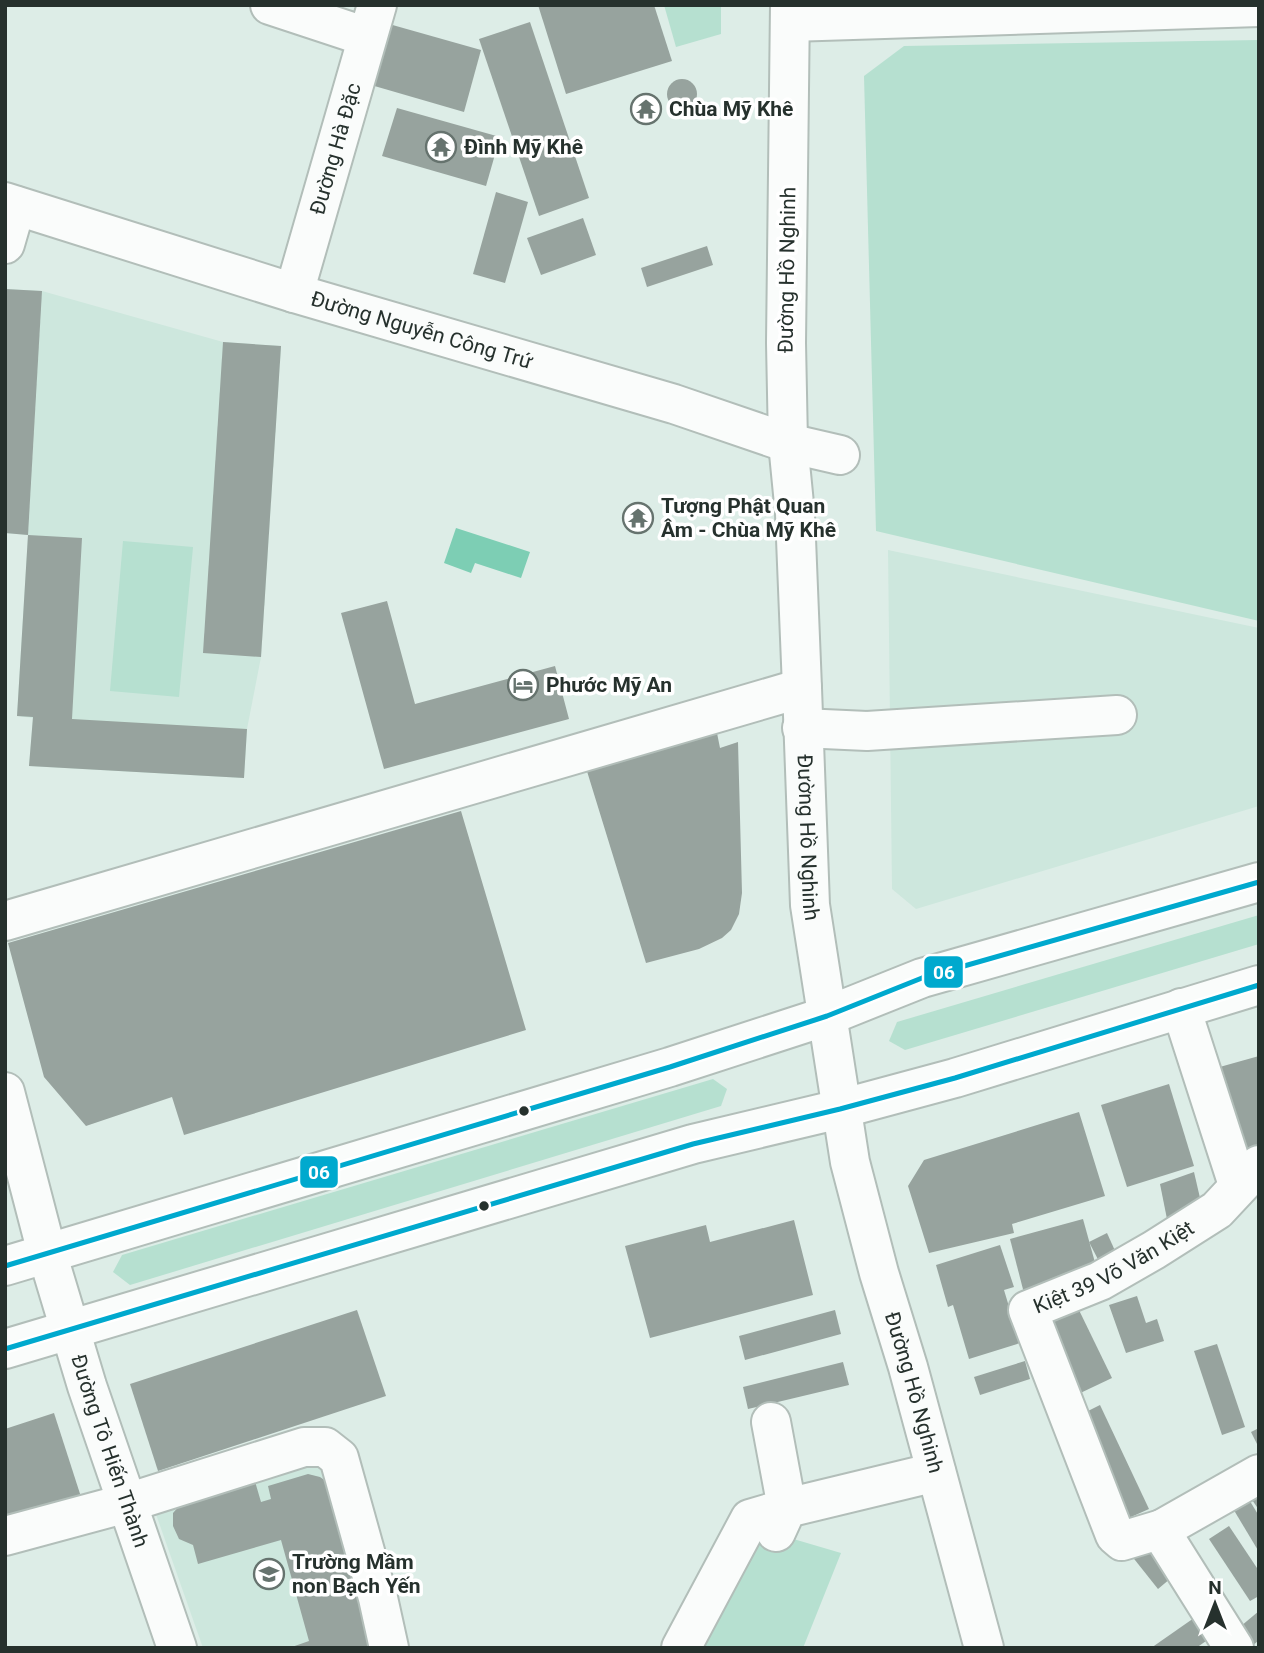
<svg xmlns="http://www.w3.org/2000/svg" width="1264" height="1653" viewBox="0 0 1264 1653" font-family="Roboto,sans-serif">
	<style>
		.built { fill: #cde7dd }
		.green { fill: #b6e0d0 }
		.water { fill: #7dceb4 }
		.building { fill: #97a39e }
		.lines { fill: none; stroke-linecap: round; stroke-linejoin: round }
		.minor-casing { stroke: #b2beb9; stroke-width: 42 }
		.major-casing { stroke: #b2beb9; stroke-width: 42 }
		.minor { stroke: #fafcfb; stroke-width: 38 }
		.major { stroke: #fafcfb; stroke-width: 38 }
		.bus-1-casing { stroke: #fff; stroke-width: 10 }
		.bus-1 { stroke: #00a9ce; stroke-width: 5 }
		.bus-dot { fill: #26312d; stroke: #fff; stroke-width: 2.5 }
		.labels { text-anchor: middle; stroke-width: 7; stroke-linejoin: round; paint-order: stroke }
		.poi-label { font-size: 21px; font-weight: bold; fill: #26312d; stroke: #fff; text-anchor: start }
		.street-label { font-size: 21px; fill: #26312d; stroke: #fff }
		.line-badge { stroke: #fff; stroke-width: 2.5 }
		.badge-label { font-size: 19px; text-anchor: middle; font-weight: bold; fill: #fff }
	</style>
	<rect width="100%" height="100%" fill="#ddede7"/>
	<!-- built -->
	<g class="built">
		<path d="M 5,289 L 42,291 L 223,342 L 281,346 L 261,657 L 247,729 L 244,778 L 29,766 L 33,718 L 17,716 L 28,535 L 5,533 Z"/>
		<path d="M 888,550 L 1259,628 L 1259,806 L 916,909 L 892,889 Z"/>
		<path d="M 320,1452 L 379,1648 L 203,1648 L 151,1500 Z"/>
	</g>
	<!-- green -->
	<g class="green">
		<path d="M 664,5 L 721,5 L 721,34 L 676,47 Z"/>
		<path d="M 1259,40 L 1259,621 L 876,531 L 864,76 L 904,46 Z"/>
		<path d="M 123,541 L 193,547 L 179,697 L 110,691 Z"/>
		<path d="M 1259,915 L 1259,944 L 905,1050 L 889,1041 L 897,1022 Z"/>
		<path d="M 713,1079 L 727,1089 L 721,1106 L 130,1285 L 113,1272 L 122,1255 Z"/>
		<path d="M 753,1527 L 841,1553 L 803,1648 L 689,1648 Z"/>
	</g>
	<!-- water -->
	<path class="water" d="M 456,528 L 530,552 L 521,578 L 475,563 L 471,573 L 444,563 Z"/>
	<!-- building -->
	<g class="building">
		<path d="M 538,5 L 654,5 L 672,61 L 566,94 Z"/>
		<path d="M 530,22 L 589,198 L 539,216 L 479,39 Z"/>
		<path d="M 389,24 L 481,50 L 464,112 L 371,85 Z"/>
		<circle cx="682" cy="94" r="15"/>
		<path d="M 397,108 L 500,137 L 486,186 L 382,156 Z"/>
		<path d="M 496,192 L 528,202 L 505,283 L 473,274 Z"/>
		<path d="M 583,218 L 596,255 L 541,275 L 527,238 Z"/>
		<path d="M 707,246 L 713,265 L 647,287 L 641,268 Z"/>
		<path d="M 5,289 L 42,291 L 28,535 L 5,533 Z"/>
		<path d="M 223,342 L 281,346 L 261,657 L 203,653 Z"/>
		<path d="M 28,535 L 82,538 L 72,719 L 247,729 L 244,778 L 29,766 L 33,717 L 17,716 Z"/>
		<path d="M 387,601 L 415,704 L 555,666 L 569,719 L 384,769 L 341,613 Z"/>
		<path d="M 716,728 L 720,748 L 738,742 L 742,893 L 739,914 L 731,930 L 722,938 L 699,949 L 646,963 L 586,768 Z"/>
		<path d="M 461,811 L 526,1030 L 184,1135 L 172,1097 L 86,1126 L 44,1077 L 8,943 Z"/>
		<path d="M 1259,1056 L 1259,1150 L 1236,1156 L 1209,1070 Z"/>
		<path d="M 1169,1084 L 1194,1166 L 1127,1187 L 1101,1105 Z"/>
		<path d="M 1079,1112 L 1105,1196 L 1012,1224 L 1014,1233 L 929,1253 L 908,1186 L 924,1160 Z"/>
		<path d="M 1194,1172 L 1203,1211 L 1169,1229 L 1160,1184 Z"/>
		<path d="M 1083,1219 L 1099,1277 L 1025,1297 L 1010,1239 Z"/>
		<path d="M 794,1220 L 813,1295 L 650,1338 L 625,1246 L 706,1225 L 710,1242 Z"/>
		<path d="M 1107,1233 L 1121,1264 L 1104,1271 L 1089,1242 Z"/>
		<path d="M 1000,1245 L 1014,1287 L 1004,1290 L 1020,1343 L 969,1359 L 953,1305 L 948,1307 L 936,1265 Z"/>
		<path d="M 1137,1296 L 1146,1323 L 1157,1319 L 1164,1341 L 1126,1353 L 1109,1305 Z"/>
		<path d="M 1077,1306 L 1112,1378 L 1074,1396 L 1040,1324 Z"/>
		<path d="M 357,1310 L 386,1396 L 158,1471 L 130,1384 Z"/>
		<path d="M 835,1310 L 841,1334 L 745,1360 L 739,1336 Z"/>
		<path d="M 1217,1344 L 1245,1427 L 1222,1435 L 1194,1351 Z"/>
		<path d="M 1025,1361 L 1030,1379 L 980,1395 L 974,1377 Z"/>
		<path d="M 843,1362 L 849,1385 L 748,1409 L 743,1387 Z"/>
		<path d="M 1100,1405 L 1149,1509 L 1122,1521 L 1074,1418 Z"/>
		<path d="M 54,1413 L 82,1500 L 5,1519 L 5,1429 Z"/>
		<path d="M 1259,1428 L 1259,1448 L 1251,1432 Z"/>
		<path d="M 308,1474 L 320,1477 L 333,1486 L 379,1648 L 289,1648 L 309,1641 L 281,1540 L 198,1564 L 193,1545 L 179,1539 L 173,1526 L 173,1513 L 181,1504 L 254,1478 L 261,1502 L 271,1499 L 268,1486 Z"/>
		<path d="M 1259,1487 L 1259,1510 L 1248,1494 Z"/>
		<path d="M 1245,1493 L 1259,1516 L 1259,1552 L 1229,1502 Z"/>
		<path d="M 1229,1526 L 1259,1571 L 1259,1596 L 1250,1601 L 1209,1539 Z"/>
		<path d="M 1148,1535 L 1177,1573 L 1158,1589 L 1127,1550 Z"/>
		<path d="M 1204,1611 L 1219,1632 L 1196,1648 L 1151,1648 Z"/>
		<path d="M 1259,1611 L 1259,1640 L 1250,1648 L 1235,1631 Z"/>
	</g>
	<g class="lines">
		<!-- minor casing -->
		<g class="minor-casing">
			<g id="minor">
				<path d="M 270,5 L 367,37"/>
				<path id="s1" d="M 790,5 L 786,343 L 788,443 L 795,514 L 802,688 L 810,905 L 850,1162 L 879,1273 L 908,1367 L 984,1648"/>
				<path d="M 790,22 L 1259,7"/>
				<path id="s2" d="M 5,202 L 294,293 L 674,404 L 788,443 L 840,455"/>
				<path d="M 5,244 L 16,206"/>
				<path id="s3" d="M 294,293 L 377,5"/>
				<path d="M 802,728 L 867,731 L 1117,715"/>
				<path d="M 5,921 L 802,688"/>
				<path d="M 1181,1008 L 1238,1185"/>
				<path id="s4" d="M 5,1092 L 47,1253 L 87,1386 L 177,1648"/>
				<path id="s5" d="M 1162,1529 L 1122,1541 L 1115,1535 L 1028,1310 L 1100,1281 L 1154,1250 L 1217,1210 L 1259,1165"/>
				<path d="M 776,1532 L 787,1508 L 936,1472"/>
				<path d="M 5,1536 L 127,1503 L 304,1447 L 325,1447 L 339,1458 L 378,1598 L 389,1648"/>
				<path d="M 681,1648 L 750,1519 L 787,1508 L 771,1422"/>
				<path d="M 1234,1648 L 1163,1535 L 1162,1529 L 1259,1474"/>
			</g>
		</g>
		<!-- major casing -->
		<g class="major-casing">
			<g id="major">
				<path d="M 5,1266 L 670,1067 L 827,1016 L 922,978 L 1259,882"/>
				<path d="M 5,1349 L 693,1144 L 840,1109 L 955,1078 L 1259,985"/>
			</g>
		</g>
		<!-- minor -->
		<use href="#minor" class="minor"/>
		<!-- major -->
		<use href="#major" class="major"/>
		<!-- bus-1 casing -->
		<g class="bus-1-casing">
			<g id="bus-1">
				<path d="M 5,1266 L 670,1067 L 827,1016 L 922,978 L 1259,882"/>
				<path d="M 5,1349 L 693,1144 L 840,1109 L 955,1078 L 1259,985"/>
			</g>
		</g>
		<!-- bus-1 -->
		<use href="#bus-1" class="bus-1"/>
	</g>
	<!-- icons -->
	<defs>
		<g id="temple-ring" transform="scale(1.575)"><circle r="9.5" fill="#fff" stroke="#66736e" stroke-width="1.5"/><path d="M0-6L5-2H3V0L6.5 2.5H4V6H1.5V3h-3V6H-4V2.5H-6.5L-3 0V-2H-5Z" fill="#66736e"/></g>
		<g id="hotel-ring" transform="scale(1.575)"><circle r="9.5" fill="#fff" stroke="#66736e" stroke-width="1.5"/><path d="M-6-4.5h1.5V1H6V5H4.5V3h-9V5H-6ZM-4 0a1.8 1.8 0 1 1 3.6 0ZM.5 0V-2.5h3Q6-2.5 6 0Z" fill="#66736e"/></g>
		<g id="school-ring" transform="scale(1.575)"><circle r="9.5" fill="#fff" stroke="#66736e" stroke-width="1.5"/><path d="M0-5L7-2L0 1L-7-2ZM-4 1L0 2.5L4 1V4Q0 6-4 4Z" fill="#66736e"/></g>
	</defs>
	<g fill-rule="evenodd">
		<use href="#temple-ring" x="646" y="109"/>
		<use href="#temple-ring" x="441" y="147"/>
		<use href="#temple-ring" x="638" y="518"/>
		<use href="#hotel-ring" x="523" y="685"/>
		<use href="#school-ring" x="269" y="1574"/>
	</g>
	<!-- markers -->
	<g class="bus-dot">
		<circle cx="524" cy="1111" r="6"/>
		<circle cx="484" cy="1206" r="6"/>
	</g>
	<g class="labels">
		<!-- poi labels -->
		<g class="poi-label">
			<text x="669" y="116">Chùa Mỹ Khê</text>
			<text x="464" y="154">Đình Mỹ Khê</text>
			<text x="661" y="513">Tượng Phật Quan<tspan x="661" dy="24">Âm - Chùa Mỹ Khê</tspan></text>
			<text x="546" y="692">Phước Mỹ An</text>
			<text x="292" y="1569">Trường Mầm<tspan x="292" dy="24">non Bạch Yến</tspan></text>
		</g>
		<!-- street labels -->
		<g class="street-label">
			<text dy="7" stroke="none"><textPath href="#s3" startOffset="150">Đường Hà Đặc</textPath></text>
			<text transform="translate(787 270) rotate(-89)" y="7">Đường Hồ Nghinh</text>
			<text dy="7" stroke="none"><textPath href="#s2" startOffset="436">Đường Nguyễn Công Trứ</textPath></text>
			<text dy="7" stroke="none"><textPath href="#s1" startOffset="833">Đường Hồ Nghinh</textPath></text>
			<text dy="7" stroke="none"><textPath href="#s5" startOffset="388">Kiệt 39 Võ Văn Kiệt</textPath></text>
			<text dy="7" stroke="none"><textPath href="#s1" startOffset="1400">Đường Hồ Nghinh</textPath></text>
			<text dy="7" stroke="none"><textPath href="#s4" startOffset="374">Đường Tô Hiến Thành</textPath></text>
		</g>
	</g>
	<g class="line-badge">
		<rect x="923" y="955" width="41" height="34" rx="7" fill="#00a9ce"/>
		<rect x="299" y="1155" width="40" height="34" rx="7" fill="#00a9ce"/>
	</g>
	<g class="badge-label">
		<text x="944" y="979">06</text>
		<text x="319" y="1179">06</text>
	</g>
	<!-- border -->
	<rect width="1264" height="1653" fill="none" stroke="#26312d" stroke-width="14"/>
	<!-- north arrow -->
	<g transform="translate(1215 1604)" stroke="#ffffff" stroke-width="5" paint-order="stroke">
	<path d="M0-5L12 26L0 18L-12 26Z" fill="#26312d"/>
	<text y="-10" font-size="19" font-weight="bold" text-anchor="middle" fill="#26312d">N</text>
	</g>
</svg>
